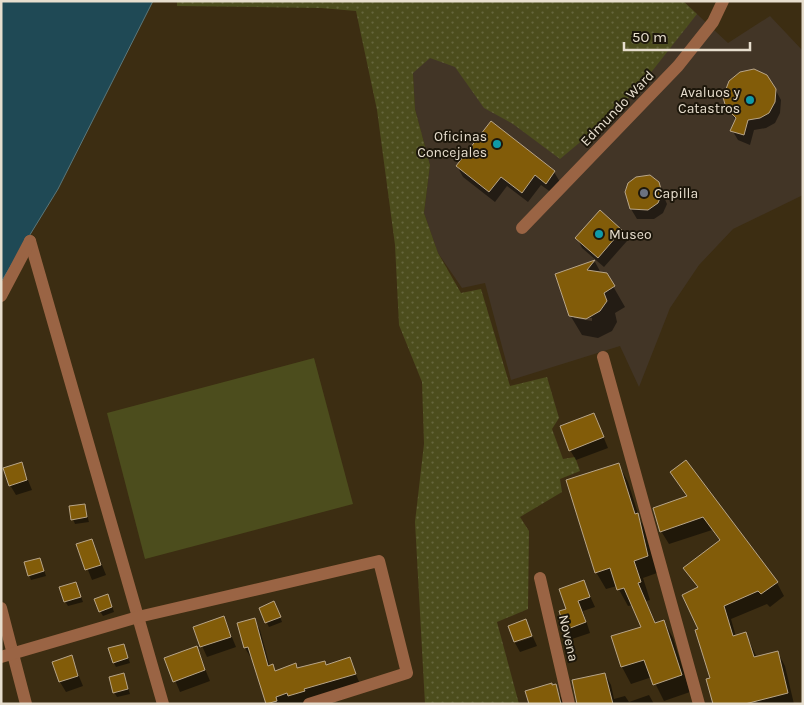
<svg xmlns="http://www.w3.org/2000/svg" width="804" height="705" viewBox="0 0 804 705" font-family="Karla,sans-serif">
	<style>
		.commercial { fill: #423526 }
		.grass { fill: url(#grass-dots) }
		.garden { fill: #4c4d1d }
		.water { fill: #1f4955; stroke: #5b7679 }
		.shadow { fill: #0007; fill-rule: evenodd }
		.building { fill: #825c09; stroke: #b8a588 }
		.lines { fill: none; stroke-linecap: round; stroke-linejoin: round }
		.minor { stroke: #9a6444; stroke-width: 12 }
		.culture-dot { fill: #0f9aa8; stroke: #1d170b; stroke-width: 2 }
		.worship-dot { fill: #6b7280; stroke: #1d170b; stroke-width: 2 }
		.labels { text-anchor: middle; stroke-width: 4; stroke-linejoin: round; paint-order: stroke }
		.poi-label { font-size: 14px; fill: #e7dece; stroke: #1d170b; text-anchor: end }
		.street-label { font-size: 14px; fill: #e7dece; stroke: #1d170b }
	</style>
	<defs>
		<pattern id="grass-dots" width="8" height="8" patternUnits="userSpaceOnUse" patternTransform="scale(1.25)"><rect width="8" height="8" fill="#4c4d1d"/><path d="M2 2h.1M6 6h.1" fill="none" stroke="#66663d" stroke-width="1.8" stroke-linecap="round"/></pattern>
	</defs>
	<rect width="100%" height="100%" fill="#3c2d12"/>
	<!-- commercial -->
	<path class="commercial" d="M 683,1 L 728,43 L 770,16 L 803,51 L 803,195 L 733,229 L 699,265 L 670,308 L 639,387 L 620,346 L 511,380 L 485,283 L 462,288 L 438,253 L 424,213 L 430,165 L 415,109 L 413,73 L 431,41 Z"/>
	<!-- grass -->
	<path class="grass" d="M 177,1 L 683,1 L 697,14 L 649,75 L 615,113 L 560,159 L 513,124 L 484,108 L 455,67 L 430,58 L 413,73 L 415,109 L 430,165 L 424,213 L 438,253 L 461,293 L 481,289 L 510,386 L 547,377 L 559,418 L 552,429 L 563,459 L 575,457 L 580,471 L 560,479 L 562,492 L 520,517 L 529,531 L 528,609 L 497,622 L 519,704 L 425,704 L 415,522 L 424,444 L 422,382 L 399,325 L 395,245 L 377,110 L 356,11 L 321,8 L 177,6 Z"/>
	<!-- garden -->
	<path class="garden" d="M 314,358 L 353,504 L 145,559 L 107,413 Z"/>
	<!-- water -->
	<path class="water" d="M 1,1 L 153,1 L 58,189 L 1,282 Z"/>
	<!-- shadow -->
	<g class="shadow">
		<path d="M 775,89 L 781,100 L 780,113 L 775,123 L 766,128 L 754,130 L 750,145 L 738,140 L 732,130 L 736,121 L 728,108 Z"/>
		<path d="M 491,123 L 554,172 L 560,182 L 552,193 L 541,185 L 528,202 L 507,186 L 495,202 L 463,177 L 457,166 Z"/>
		<path d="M 658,183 L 667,204 L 663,213 L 654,219 L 637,219 L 631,209 Z"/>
		<path d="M 600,212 L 621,231 L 627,241 L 604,267 L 582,248 L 577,238 Z"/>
		<path d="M 595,262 L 601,273 L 606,274 L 625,307 L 615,313 L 617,322 L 612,331 L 598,338 L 582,335 L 570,315 L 557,275 ZM 574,315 L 592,318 L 592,321 L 574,318 Z"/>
		<path d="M 594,414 L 608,448 L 576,460 L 570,450 Z"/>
		<path d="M 21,463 L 32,490 L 16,495 L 10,485 Z"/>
		<path d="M 619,465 L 628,482 L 640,520 L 647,532 L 657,573 L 643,578 L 650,600 L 646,601 L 656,623 L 664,621 L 673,638 L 690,692 L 664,701 L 652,677 L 631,684 L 622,667 L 612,637 L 643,628 L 633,605 L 628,606 L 617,586 L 606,589 L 596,572 Z"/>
		<path d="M 671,472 L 777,583 L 784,596 L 770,607 L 767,604 L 731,619 L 736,637 L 746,634 L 757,658 L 778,653 L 785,666 L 794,704 L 714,704 L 711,679 L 700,629 L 698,588 L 685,568 L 720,541 L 712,530 L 669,544 L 661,531 L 687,497 Z"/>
		<path d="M 84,505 L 89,522 L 75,524 L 73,519 Z"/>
		<path d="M 92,540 L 106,575 L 92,580 L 78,545 Z"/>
		<path d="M 40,559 L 46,576 L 31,580 L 29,575 Z"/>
		<path d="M 583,581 L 595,607 L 583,611 L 590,633 L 572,639 L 566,629 L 567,609 Z"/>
		<path d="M 76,584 L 83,602 L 68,606 L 65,601 Z"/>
		<path d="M 110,600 L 114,612 L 103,616 L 100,611 Z"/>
		<path d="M 276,607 L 282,622 L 269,627 L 260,609 Z"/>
		<path d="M 224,618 L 236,647 L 207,657 L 194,628 Z"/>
		<path d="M 254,620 L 260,630 L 270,667 L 272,666 L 276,672 L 295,665 L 298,669 L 326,666 L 349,658 L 360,684 L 301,704 L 267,704 L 253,657 L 251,658 L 245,648 L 239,624 Z"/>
		<path d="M 533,637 L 537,646 L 520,652 L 515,643 Z"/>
		<path d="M 123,645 L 130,663 L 116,667 L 114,663 Z"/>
		<path d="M 196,647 L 210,681 L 180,692 L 166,659 Z"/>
		<path d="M 71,657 L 83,686 L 66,692 L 60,682 Z"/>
		<path d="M 123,674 L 130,694 L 117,697 L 114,692 Z"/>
		<path d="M 605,674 L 611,685 L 614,699 L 625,696 L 629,702 L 649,695 L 654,704 L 578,704 Z"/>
		<path d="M 552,686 L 555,686 L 564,704 L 530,704 Z"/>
	</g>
	<!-- building -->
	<g class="building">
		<path d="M 754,69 L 767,75 L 776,89 L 775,102 L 769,113 L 760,118 L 748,120 L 744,135 L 730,131 L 736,118 L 726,108 L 723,97 L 729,81 L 740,72 Z"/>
		<path d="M 491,121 L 555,171 L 546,184 L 535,175 L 522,193 L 501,177 L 489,192 L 456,166 Z"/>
		<path d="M 650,175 L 659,182 L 662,193 L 658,203 L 648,210 L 630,209 L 625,192 L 628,183 L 636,177 Z"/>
		<path d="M 600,210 L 622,230 L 598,258 L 575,238 Z"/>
		<path d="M 595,260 L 587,270 L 607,273 L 615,286 L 604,293 L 607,301 L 600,311 L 586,319 L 569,316 L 555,274 Z"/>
		<path d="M 594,413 L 604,437 L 569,451 L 560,426 Z"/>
		<path d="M 686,460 L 778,582 L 761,594 L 758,591 L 724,606 L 733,636 L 746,632 L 754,657 L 778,651 L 788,693 L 745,704 L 713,704 L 706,679 L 710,678 L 695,630 L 698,629 L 682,595 L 698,587 L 683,568 L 720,540 L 703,517 L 660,532 L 653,508 L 687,496 L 670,472 Z"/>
		<path d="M 22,462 L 27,480 L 9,486 L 3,468 Z"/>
		<path d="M 619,463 L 635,514 L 638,513 L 648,556 L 634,561 L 641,582 L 638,583 L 655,623 L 664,620 L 682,675 L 653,685 L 644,660 L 621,667 L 611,636 L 641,627 L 624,588 L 617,590 L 610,568 L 595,573 L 566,480 Z"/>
		<path d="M 85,504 L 87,517 L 71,520 L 69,506 Z"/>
		<path d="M 92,539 L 101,565 L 85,570 L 76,544 Z"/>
		<path d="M 40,558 L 44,571 L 28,576 L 24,562 Z"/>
		<path d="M 584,580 L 590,597 L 578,601 L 586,622 L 565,630 L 559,611 L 566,609 L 559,589 Z"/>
		<path d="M 76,582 L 81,597 L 64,602 L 59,587 Z"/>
		<path d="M 108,594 L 112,607 L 99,612 L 94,599 Z"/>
		<path d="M 274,601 L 281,617 L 265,623 L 259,608 Z"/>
		<path d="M 224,616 L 231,637 L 200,647 L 193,627 Z"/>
		<path d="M 255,618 L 268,666 L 273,664 L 275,671 L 296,663 L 297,668 L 325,661 L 326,665 L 350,657 L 356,674 L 304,689 L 305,691 L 288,696 L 287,693 L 276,697 L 277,701 L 266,704 L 248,647 L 244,648 L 237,623 Z"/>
		<path d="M 526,619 L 532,636 L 514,642 L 508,626 Z"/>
		<path d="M 124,644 L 128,658 L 113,663 L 108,648 Z"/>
		<path d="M 197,646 L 205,670 L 173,682 L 164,658 Z"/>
		<path d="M 72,655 L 78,676 L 59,682 L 52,662 Z"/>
		<path d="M 124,673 L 128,689 L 113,693 L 109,677 Z"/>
		<path d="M 605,673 L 613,704 L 577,704 L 572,680 Z"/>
		<path d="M 552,683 L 552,685 L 556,684 L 561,704 L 529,704 L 525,691 Z"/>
	</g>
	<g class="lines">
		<!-- minor -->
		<g class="minor">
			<path d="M 522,228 L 678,66 L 713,22 L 723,1"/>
			<path d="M 30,241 L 163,704"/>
			<path d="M 1,296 L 30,241"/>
			<path d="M 603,357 L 699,704"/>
			<path d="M 540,578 L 569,704"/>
			<path d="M 1,608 L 26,704"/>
			<path d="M 1,657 L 138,617 L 379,561 L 407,673 L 309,704"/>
		</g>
	</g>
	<!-- markers -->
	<g class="culture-dot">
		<circle cx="750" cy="100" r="5"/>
		<circle cx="497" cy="144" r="5"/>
		<circle cx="599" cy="234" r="5"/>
	</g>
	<circle class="worship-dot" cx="644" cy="193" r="5"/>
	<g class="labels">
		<!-- poi labels -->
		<g class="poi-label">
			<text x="740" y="97">Avaluos y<tspan x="740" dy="16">Catastros</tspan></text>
			<text x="487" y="141">Oficinas<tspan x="487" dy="16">Concejales</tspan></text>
			<text x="654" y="198" text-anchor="start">Capilla</text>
			<text x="609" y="239" text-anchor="start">Museo</text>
		</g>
		<!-- street labels -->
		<g class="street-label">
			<text transform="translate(617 108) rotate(-46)" y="5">Edmundo Ward</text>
			<text transform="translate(569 638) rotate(77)" y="5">Novena</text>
		</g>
	</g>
	<!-- border -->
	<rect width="804" height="705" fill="none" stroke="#e7dece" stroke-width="5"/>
	<!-- scale -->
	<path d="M624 42v8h126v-8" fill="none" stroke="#e7dece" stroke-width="2.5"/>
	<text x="632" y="42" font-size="15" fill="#e7dece" stroke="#1d170b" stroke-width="4" paint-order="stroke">50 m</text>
</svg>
